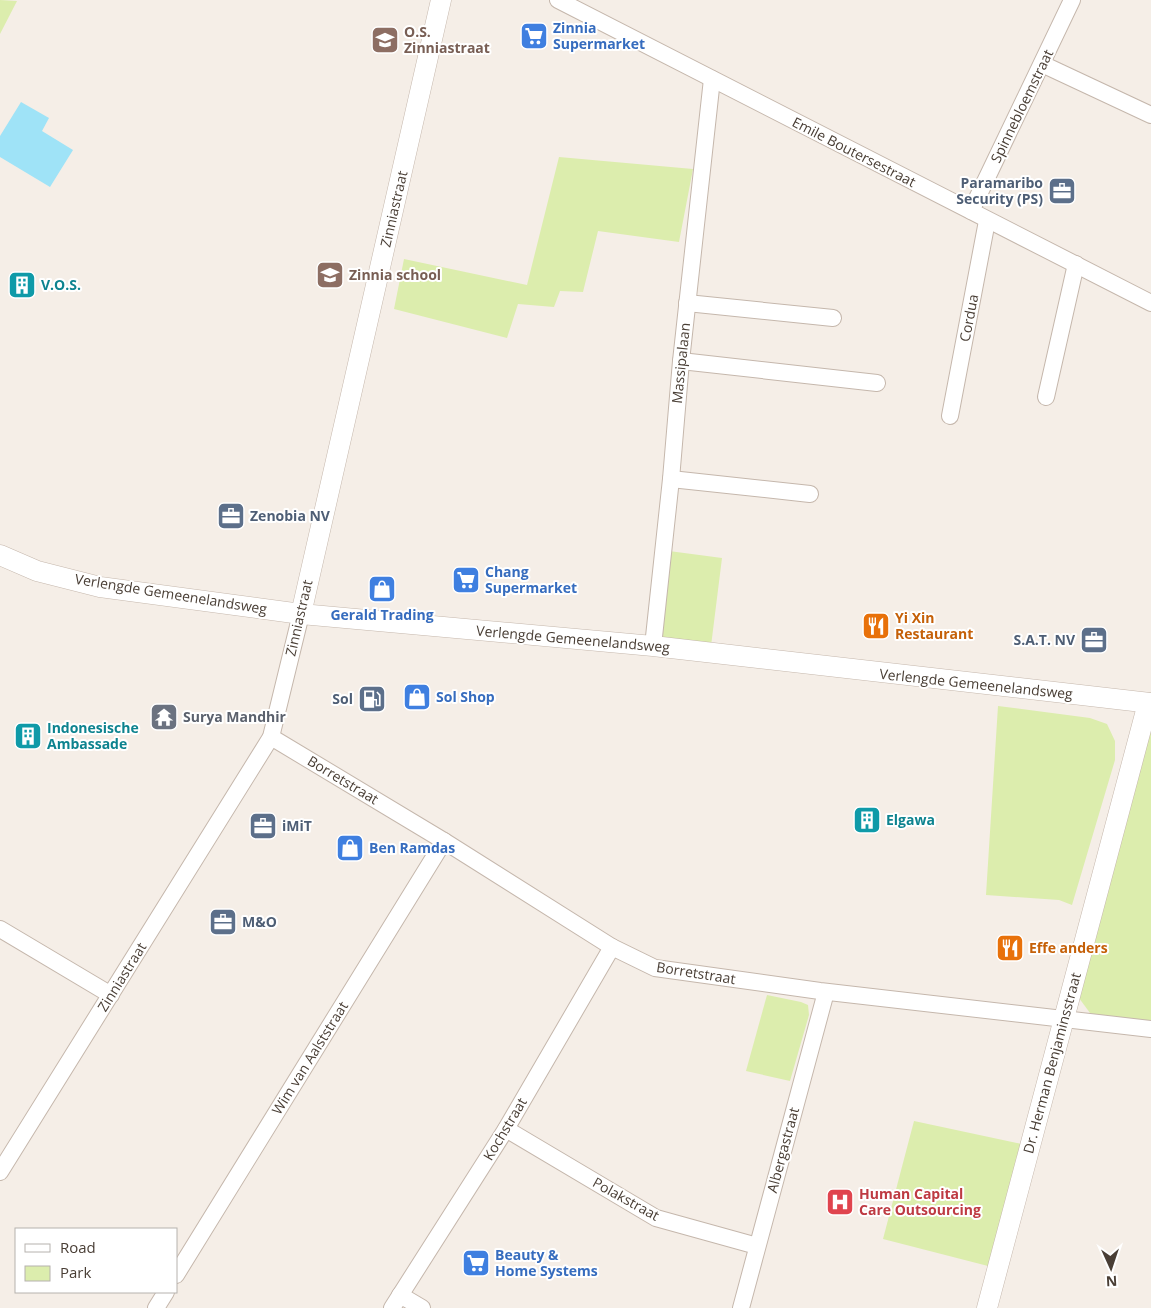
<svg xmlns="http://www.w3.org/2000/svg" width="1151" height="1308" viewBox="0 0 1151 1308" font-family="'Open Sans',sans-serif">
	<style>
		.green { fill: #dcedad }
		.water { fill: #9fe3f7 }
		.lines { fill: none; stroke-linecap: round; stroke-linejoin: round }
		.minor-casing { stroke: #c5b7ac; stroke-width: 18 }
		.tertiary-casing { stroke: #c5b7ac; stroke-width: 21 }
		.minor { stroke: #fff; stroke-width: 16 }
		.tertiary { stroke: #fff; stroke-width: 20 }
		.labels { text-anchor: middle; stroke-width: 4; stroke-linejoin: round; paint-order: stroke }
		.shop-label { font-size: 14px; font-weight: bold; fill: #366cbe; stroke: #fff; text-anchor: start }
		.education-label { font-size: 14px; font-weight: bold; fill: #785e54; stroke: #fff; text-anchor: start }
		.street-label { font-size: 14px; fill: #493e35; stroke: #fff }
		.service-label { font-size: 14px; font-weight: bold; fill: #4e5e75; stroke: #fff; text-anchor: end }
		.culture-label { font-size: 14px; font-weight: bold; fill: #0d838f; stroke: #fff; text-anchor: start }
		.food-label { font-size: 14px; font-weight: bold; fill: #c56008; stroke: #fff; text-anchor: start }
		.worship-label { font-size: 14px; font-weight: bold; fill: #5b616d; stroke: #fff; text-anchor: start }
		.health-label { font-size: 14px; font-weight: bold; fill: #be3a42; stroke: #fff; text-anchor: start }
	</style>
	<rect width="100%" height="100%" fill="#f5eee7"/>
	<!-- green -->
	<g class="green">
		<path d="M 0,0 L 17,1 L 0,34 Z"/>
		<path d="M 559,157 L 693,169 L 679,242 L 598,231 L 583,292 L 560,291 L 554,307 L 518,304 L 507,338 L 394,309 L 404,259 L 527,285 Z"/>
		<path d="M 669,551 L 722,558 L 711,646 L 658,639 Z"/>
		<path d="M 998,706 L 1090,718 L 1107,724 L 1115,741 L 1115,760 L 1072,905 L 1059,900 L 986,895 Z"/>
		<path d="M 1151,729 L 1151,1024 L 1097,1017 L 1090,1013 L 1079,998 Z"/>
		<path d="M 767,995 L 801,1002 L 808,1005 L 809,1015 L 790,1081 L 746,1071 Z"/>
		<path d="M 914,1121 L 1022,1144 L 988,1266 L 883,1239 Z"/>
	</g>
	<!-- water -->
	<path class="water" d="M 21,102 L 49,118 L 42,131 L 73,150 L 50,187 L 0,157 L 0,136 Z"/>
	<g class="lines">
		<!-- minor casing -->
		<g class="minor-casing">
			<g id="minor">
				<path d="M 558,0 L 1151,303"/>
				<path d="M 1042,64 L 1151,115"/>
				<path d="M 971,211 L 1072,0"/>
				<path d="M 687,303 L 833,318"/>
				<path d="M 681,361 L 877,383"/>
				<path d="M 1046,397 L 1076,264"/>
				<path d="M 950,416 L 987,221"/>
				<path d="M 671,479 L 810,494"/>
				<path d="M 653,646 L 671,479 L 681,361 L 712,79"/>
				<path d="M 271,737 L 444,841 L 612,947 L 655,968 L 820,991 L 1151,1029"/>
				<path d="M 0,929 L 111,995"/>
				<path d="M 506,1129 L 656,1218 L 757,1246"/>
				<path d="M 0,1172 L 271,737 L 301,614"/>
				<path d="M 176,1275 L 444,841"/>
				<path d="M 400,1295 L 422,1308"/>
				<path d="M 156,1308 L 166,1292"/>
				<path d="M 392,1308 L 506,1129 L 612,947"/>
				<path d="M 741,1308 L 826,992"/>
			</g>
		</g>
		<!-- tertiary casing -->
		<g class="tertiary-casing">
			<g id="tertiary">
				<path d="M 0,555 L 37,571 L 100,587 L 301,614 L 653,646 L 1151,703"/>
				<path d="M 301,614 L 441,0"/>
				<path d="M 987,1308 L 1148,703"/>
			</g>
		</g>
		<!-- minor -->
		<use href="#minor" class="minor"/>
		<!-- tertiary -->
		<use href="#tertiary" class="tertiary"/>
	</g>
	<!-- icons -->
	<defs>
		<g id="supermarket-square" transform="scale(1.4375)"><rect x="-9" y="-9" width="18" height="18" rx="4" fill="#3f7fe0" stroke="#fff"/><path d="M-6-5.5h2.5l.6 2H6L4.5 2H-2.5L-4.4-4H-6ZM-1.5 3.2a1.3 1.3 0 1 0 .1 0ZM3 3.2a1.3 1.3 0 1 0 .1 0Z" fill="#fff"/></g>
		<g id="school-square" transform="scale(1.4375)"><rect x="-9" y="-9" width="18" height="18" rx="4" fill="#8d6e63" stroke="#fff"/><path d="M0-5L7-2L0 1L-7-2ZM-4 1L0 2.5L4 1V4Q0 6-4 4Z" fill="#fff"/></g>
		<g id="office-square" transform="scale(1.4375)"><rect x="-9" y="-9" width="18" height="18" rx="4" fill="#5c6f8a" stroke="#fff"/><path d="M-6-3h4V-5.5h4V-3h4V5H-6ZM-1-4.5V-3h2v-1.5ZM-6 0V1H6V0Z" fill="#fff"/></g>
		<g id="building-square" transform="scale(1.4375)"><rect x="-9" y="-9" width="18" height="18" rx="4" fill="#0f9aa8" stroke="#fff"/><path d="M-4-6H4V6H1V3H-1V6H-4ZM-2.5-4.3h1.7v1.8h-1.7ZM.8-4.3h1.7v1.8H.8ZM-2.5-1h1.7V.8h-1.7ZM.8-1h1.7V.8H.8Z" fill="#fff"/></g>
		<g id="shop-square" transform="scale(1.4375)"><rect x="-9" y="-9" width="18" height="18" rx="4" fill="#3f7fe0" stroke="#fff"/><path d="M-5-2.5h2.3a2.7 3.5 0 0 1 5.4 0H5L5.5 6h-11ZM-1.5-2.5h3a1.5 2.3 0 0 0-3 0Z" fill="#fff"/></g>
		<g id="restaurant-square" transform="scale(1.4375)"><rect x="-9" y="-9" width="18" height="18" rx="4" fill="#e8710a" stroke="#fff"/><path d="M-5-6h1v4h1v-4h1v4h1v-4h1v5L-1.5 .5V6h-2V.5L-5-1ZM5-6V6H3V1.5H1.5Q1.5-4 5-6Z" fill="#fff"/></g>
		<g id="fuel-square" transform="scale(1.4375)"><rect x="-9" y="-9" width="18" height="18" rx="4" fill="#5c6f8a" stroke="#fff"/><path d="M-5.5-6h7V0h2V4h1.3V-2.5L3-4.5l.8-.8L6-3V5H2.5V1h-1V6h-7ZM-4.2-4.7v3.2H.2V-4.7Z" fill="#fff"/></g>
		<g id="temple-square" transform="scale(1.4375)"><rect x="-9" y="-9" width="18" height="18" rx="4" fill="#6b7280" stroke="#fff"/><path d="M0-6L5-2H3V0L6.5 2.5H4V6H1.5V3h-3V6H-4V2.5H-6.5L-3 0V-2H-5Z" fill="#fff"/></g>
		<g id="hospital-square" transform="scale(1.4375)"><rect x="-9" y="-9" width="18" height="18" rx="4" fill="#e0444e" stroke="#fff"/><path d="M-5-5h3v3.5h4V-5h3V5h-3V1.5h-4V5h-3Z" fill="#fff"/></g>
	</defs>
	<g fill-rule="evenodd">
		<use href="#supermarket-square" x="534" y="36"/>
		<use href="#school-square" x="385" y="40"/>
		<use href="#office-square" x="1062" y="191"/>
		<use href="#school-square" x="330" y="275"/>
		<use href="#building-square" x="22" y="285"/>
		<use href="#office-square" x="231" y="516"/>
		<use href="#supermarket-square" x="466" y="580"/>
		<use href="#shop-square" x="382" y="589"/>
		<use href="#restaurant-square" x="876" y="626"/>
		<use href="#office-square" x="1094" y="640"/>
		<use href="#shop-square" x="417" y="697"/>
		<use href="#fuel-square" x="372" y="699"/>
		<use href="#temple-square" x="164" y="717"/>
		<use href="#building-square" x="28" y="736"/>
		<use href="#building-square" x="867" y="820"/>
		<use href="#office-square" x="263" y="826"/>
		<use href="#shop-square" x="350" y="848"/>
		<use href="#office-square" x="223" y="922"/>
		<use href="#restaurant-square" x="1010" y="948"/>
		<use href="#hospital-square" x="840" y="1202"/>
		<use href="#supermarket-square" x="476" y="1263"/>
	</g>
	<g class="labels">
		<!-- shop labels -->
		<g class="shop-label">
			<text x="553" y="33">Zinnia<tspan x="553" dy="16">Supermarket</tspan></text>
			<text x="485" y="577">Chang<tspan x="485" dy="16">Supermarket</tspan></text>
			<text x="382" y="620" text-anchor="middle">Gerald Trading</text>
			<text x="436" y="702">Sol Shop</text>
			<text x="369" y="853">Ben Ramdas</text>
			<text x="495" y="1260">Beauty &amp;<tspan x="495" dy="16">Home Systems</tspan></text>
		</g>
		<!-- education labels -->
		<g class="education-label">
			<text x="404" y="37">O.S.<tspan x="404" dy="16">Zinniastraat</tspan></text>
			<text x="349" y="280">Zinnia school</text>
		</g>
		<!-- street labels -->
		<g class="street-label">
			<text transform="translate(1022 106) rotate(-64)" y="5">Spinnebloemstraat</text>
			<text transform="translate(854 152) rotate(27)" y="5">Emile Boutersestraat</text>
			<text transform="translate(394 209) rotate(-77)" y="5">Zinniastraat</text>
			<text transform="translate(969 318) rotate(-79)" y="5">Cordua</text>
			<text transform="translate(681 363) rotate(-84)" y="5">Massipalaan</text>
			<text transform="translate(171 594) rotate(9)" y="5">Verlengde Gemeenelandsweg</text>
			<text transform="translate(299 618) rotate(-77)" y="5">Zinniastraat</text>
			<text transform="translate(573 639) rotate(5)" y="5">Verlengde Gemeenelandsweg</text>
			<text transform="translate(976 684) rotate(6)" y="5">Verlengde Gemeenelandsweg</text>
			<text transform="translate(343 780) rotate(31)" y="5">Borretstraat</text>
			<text transform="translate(696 973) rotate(9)" y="5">Borretstraat</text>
			<text transform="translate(122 977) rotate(-58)" y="5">Zinniastraat</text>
			<text transform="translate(310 1058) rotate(-58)" y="5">Wim van Aalststraat</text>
			<text transform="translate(1052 1063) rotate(-75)" y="5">Dr. Herman Benjaminsstraat</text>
			<text transform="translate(505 1129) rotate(-59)" y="5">Kochstraat</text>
			<text transform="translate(783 1150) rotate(-75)" y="5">Albergastraat</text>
			<text transform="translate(626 1199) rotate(29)" y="5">Polakstraat</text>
		</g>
		<!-- service labels -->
		<g class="service-label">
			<text x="1043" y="188">Paramaribo<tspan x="1043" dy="16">Security (PS)</tspan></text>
			<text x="250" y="521" text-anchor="start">Zenobia NV</text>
			<text x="1075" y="645">S.A.T. NV</text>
			<text x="353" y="704">Sol</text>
			<text x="282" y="831" text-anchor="start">iMiT</text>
			<text x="242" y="927" text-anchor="start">M&amp;O</text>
		</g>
		<!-- culture labels -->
		<g class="culture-label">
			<text x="41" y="290">V.O.S.</text>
			<text x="47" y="733">Indonesische<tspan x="47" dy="16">Ambassade</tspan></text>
			<text x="886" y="825">Elgawa</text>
		</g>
		<!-- food labels -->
		<g class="food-label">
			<text x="895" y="623">Yi Xin<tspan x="895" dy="16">Restaurant</tspan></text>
			<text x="1029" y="953">Effe anders</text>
		</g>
		<!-- worship labels -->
		<g class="worship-label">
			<text x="183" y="722">Surya Mandhir</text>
		</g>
		<!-- health labels -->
		<g class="health-label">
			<text x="859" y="1199">Human Capital<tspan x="859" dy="16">Care Outsourcing</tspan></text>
		</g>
	</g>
	<!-- legend -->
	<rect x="15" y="1228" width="162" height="65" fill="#ffffff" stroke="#b6b2ae"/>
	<rect x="25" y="1244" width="25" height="8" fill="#ffffff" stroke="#b6b2ae"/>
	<text x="60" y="1253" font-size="15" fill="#493e35">Road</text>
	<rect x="25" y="1266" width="25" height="15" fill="#dcedad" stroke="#b6b2ae"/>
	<text x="60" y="1278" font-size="15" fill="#493e35">Park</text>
	<!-- north arrow -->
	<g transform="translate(1111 1268) rotate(177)" stroke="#ffffff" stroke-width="4" paint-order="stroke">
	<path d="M0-4L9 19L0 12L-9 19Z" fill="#493e35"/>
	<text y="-8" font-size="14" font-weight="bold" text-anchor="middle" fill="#493e35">N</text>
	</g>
</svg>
